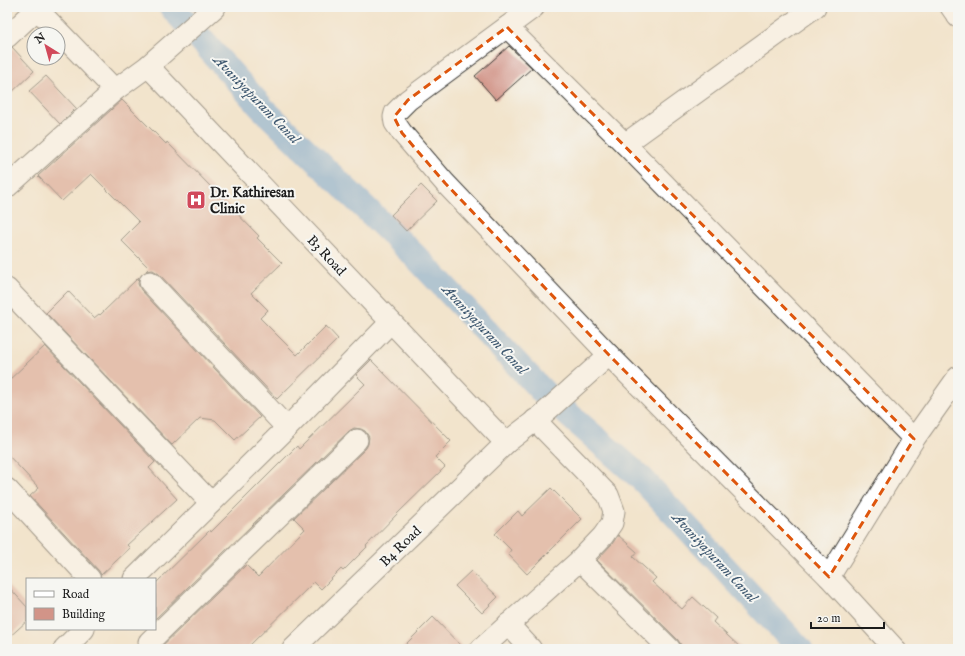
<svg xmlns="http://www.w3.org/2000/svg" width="965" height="656" viewBox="0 0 965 656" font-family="'IM FELL English',serif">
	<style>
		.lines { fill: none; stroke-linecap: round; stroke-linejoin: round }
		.canal { stroke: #659fd4; stroke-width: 26 }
		.building { fill: #d29488 }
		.street-casing { stroke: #3c3a36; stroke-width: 23 }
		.street { stroke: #fff; stroke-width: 21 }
		.marked { fill: none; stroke: #de560d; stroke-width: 3; stroke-dasharray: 8 5; stroke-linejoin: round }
		.labels { text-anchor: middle; stroke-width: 4; stroke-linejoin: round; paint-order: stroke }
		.poi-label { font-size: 14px; font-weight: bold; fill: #1c1c1c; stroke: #f6f6f2; text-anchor: start }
		.street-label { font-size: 14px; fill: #1c1c1c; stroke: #f6f6f2 }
		.water-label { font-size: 15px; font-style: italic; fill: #3d576f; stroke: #f6f6f2 }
	</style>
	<rect width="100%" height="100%" fill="#f6f6f2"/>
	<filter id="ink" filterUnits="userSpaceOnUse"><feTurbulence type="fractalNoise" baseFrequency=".025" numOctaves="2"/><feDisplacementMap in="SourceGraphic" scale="8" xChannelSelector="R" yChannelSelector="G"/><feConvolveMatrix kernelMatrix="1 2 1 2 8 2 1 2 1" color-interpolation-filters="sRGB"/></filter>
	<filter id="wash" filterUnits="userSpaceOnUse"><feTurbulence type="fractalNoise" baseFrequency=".012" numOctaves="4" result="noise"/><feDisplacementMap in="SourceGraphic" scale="16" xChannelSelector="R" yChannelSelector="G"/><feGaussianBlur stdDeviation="0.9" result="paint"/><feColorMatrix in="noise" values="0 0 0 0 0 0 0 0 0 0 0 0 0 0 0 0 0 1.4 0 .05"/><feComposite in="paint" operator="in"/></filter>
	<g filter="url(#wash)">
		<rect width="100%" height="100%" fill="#f2e4cc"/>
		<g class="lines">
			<!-- canal -->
			<path class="canal" d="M 172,7 L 262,108 L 420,261 L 545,394 L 642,479 L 800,649"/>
		</g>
		<g id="blocks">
			<!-- building -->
			<g class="building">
				<path d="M 509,46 L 532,68 L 496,100 L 475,76 Z"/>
				<path d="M 12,47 L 34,71 L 7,97 L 7,49 Z"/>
				<path d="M 46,76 L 76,108 L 60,124 L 29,91 Z"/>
				<path d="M 122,100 L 166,144 L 167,142 L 259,236 L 257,238 L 282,263 L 251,293 L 268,310 L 260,318 L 297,355 L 326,326 L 338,339 L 277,399 L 159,274 L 153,270 L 146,271 L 149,268 L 121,240 L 139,222 L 91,174 L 62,201 L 38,176 Z"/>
				<path d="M 421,185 L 437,201 L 406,231 L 391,215 Z"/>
				<path d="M 139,277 L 138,284 L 141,290 L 260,417 L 235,440 L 215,420 L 200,418 L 172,445 L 46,313 L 68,291 L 94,318 L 99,314 L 100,315 Z"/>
				<path d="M 45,346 L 155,462 L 149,468 L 177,499 L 127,545 L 130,548 L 101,575 L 99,571 L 30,496 L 39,488 L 7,454 L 7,382 Z"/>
				<path d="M 371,360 L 451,441 L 435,457 L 445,467 L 398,513 L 366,546 L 367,547 L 343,571 L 341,569 L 321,589 L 314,582 L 246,649 L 159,649 L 246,565 L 258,577 L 305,529 L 294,518 L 366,448 L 368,444 L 369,437 L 365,431 L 361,429 L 354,428 L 349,431 L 155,619 L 155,584 L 210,530 L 211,532 L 297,446 L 299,449 L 365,384 L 356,375 Z"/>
				<path d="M 551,488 L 582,519 L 527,574 L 508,554 L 511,550 L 495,534 L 518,511 L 522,516 Z"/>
				<path d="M 618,535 L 637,552 L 633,557 L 656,578 L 652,582 L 682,609 L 693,597 L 716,618 L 713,622 L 742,649 L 682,649 L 681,645 L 678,640 L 597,560 L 612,544 Z"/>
				<path d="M 471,571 L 498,597 L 482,613 L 455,586 Z"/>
				<path d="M 7,585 L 27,607 L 27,621 L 7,639 Z"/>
				<path d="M 433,617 L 464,649 L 401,649 Z"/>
			</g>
		</g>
	</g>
	<g filter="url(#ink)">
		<use href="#blocks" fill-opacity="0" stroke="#3c3a36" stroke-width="1"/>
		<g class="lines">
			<!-- street casing -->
			<g class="street-casing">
				<g id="street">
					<path d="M 35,7 L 115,90"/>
					<path d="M 534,7 L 408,100 L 395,113 L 394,117 L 395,123 L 402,133 L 445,183 L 609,355 L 829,577 L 895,649"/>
					<path d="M 951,7 L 958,17"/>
					<path d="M 507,27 L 625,144 L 914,439"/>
					<path d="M 7,37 L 37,9"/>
					<path d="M 148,66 L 506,443"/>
					<path d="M 625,144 L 815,7"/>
					<path d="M 7,187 L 115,90 L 148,66 L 215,7"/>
					<path d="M 150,282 L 287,428"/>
					<path d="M 7,289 L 211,503"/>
					<path d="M 7,489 L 90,579"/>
					<path d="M 580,560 L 670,649"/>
					<path d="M 829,577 L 914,439 L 958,377"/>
					<path d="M 134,579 L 287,428 L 391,322"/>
					<path d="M 508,624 L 531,649"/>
					<path d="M 149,642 L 357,440"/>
					<path d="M 64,649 L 84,629"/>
					<path d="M 293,649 L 506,443 L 541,416 L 609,355"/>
					<path d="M 481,649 L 580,560 L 603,536 L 612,523 L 614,511 L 608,495 L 535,420"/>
				</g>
			</g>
			<!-- street -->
			<use href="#street" class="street"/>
		</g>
	</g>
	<!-- marked area -->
	<path d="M0 0H965V656H0ZM 507,27 L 914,439 L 829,577 L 609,355 L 445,183 L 402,133 L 394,117 L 408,100 Z" fill="#f2e4cc" fill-opacity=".55" fill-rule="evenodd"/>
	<path class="marked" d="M 507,27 L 914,439 L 829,577 L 609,355 L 445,183 L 402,133 L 394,117 L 408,100 Z"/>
	<!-- icons -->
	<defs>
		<g id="hospital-square" transform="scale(1)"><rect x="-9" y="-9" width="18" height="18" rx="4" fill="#d1495b" stroke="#f6f6f2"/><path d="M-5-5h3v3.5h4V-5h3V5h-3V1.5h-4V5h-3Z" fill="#fff"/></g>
	</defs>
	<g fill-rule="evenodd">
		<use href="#hospital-square" x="196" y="200"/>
	</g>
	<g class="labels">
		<!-- poi labels -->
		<g class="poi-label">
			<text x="210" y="197">Dr. Kathiresan<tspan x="210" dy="16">Clinic</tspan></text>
		</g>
		<!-- street labels -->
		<g class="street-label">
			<text transform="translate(327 255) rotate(47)" y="5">B3 Road</text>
			<text transform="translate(400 546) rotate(-44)" y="5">B4 Road</text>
		</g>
		<!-- water labels -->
		<g class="water-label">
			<text transform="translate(257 99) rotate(46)" y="5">Avaniyapuram Canal</text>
			<text transform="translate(485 329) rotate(47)" y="5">Avaniyapuram Canal</text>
			<text transform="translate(715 557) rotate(47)" y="5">Avaniyapuram Canal</text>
		</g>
	</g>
	<!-- margin -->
	<rect width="965" height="656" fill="none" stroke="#f6f6f2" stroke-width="24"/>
	<!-- legend -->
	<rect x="26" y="578" width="130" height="52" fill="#f6f6f2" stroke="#9f9f9c"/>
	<rect x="34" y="591" width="20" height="6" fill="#ffffff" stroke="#9f9f9c"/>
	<text x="62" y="598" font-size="12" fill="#1c1c1c">Road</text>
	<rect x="34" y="608" width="20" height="12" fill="#d29488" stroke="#9f9f9c"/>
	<text x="62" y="618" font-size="12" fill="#1c1c1c">Building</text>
	<!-- north arrow -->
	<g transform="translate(46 46) rotate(323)"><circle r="19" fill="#f6f6f2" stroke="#9f9f9c"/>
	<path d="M0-3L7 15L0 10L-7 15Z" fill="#d1495b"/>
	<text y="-6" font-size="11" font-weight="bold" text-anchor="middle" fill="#1c1c1c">N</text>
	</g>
	<!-- scale -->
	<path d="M811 622v6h73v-6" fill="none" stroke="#1c1c1c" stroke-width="2"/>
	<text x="817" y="622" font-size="12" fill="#1c1c1c" stroke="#f6f6f2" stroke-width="3" paint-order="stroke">20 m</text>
</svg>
